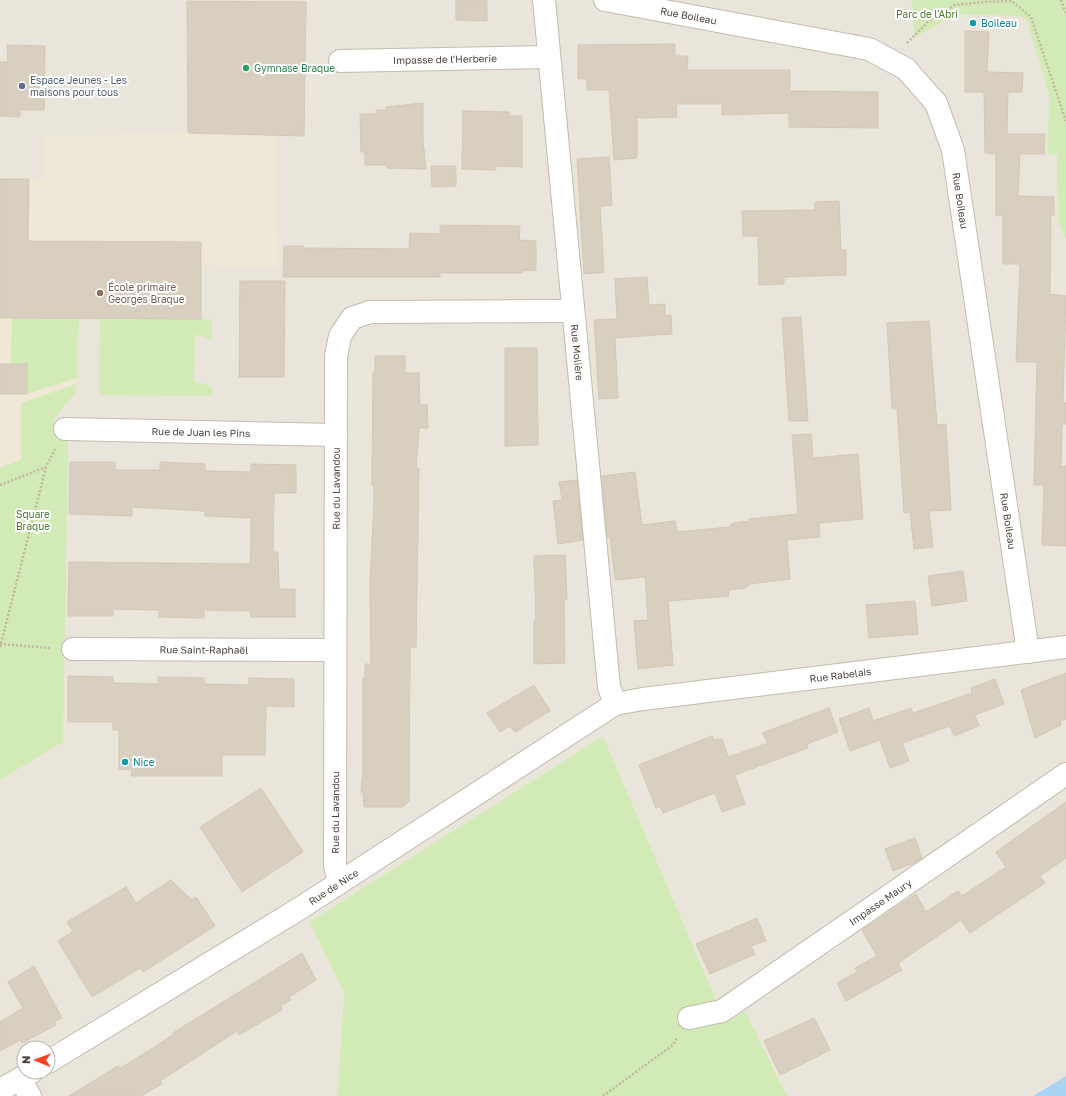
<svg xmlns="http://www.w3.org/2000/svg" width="1066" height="1096" viewBox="0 0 1066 1096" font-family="'Golos Text',sans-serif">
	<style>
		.residential { fill: #eae5da; fill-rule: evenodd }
		.education { fill: #efe8d6 }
		.green { fill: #d2eab5 }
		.water { fill: #a9d4f2 }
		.building { fill: #d8cfc1; stroke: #d3c7b4 }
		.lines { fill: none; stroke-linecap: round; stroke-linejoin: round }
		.minor-casing { stroke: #c2bbae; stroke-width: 24 }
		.path { stroke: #c4b79f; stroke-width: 2.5; stroke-dasharray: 2 2; stroke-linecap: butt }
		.minor { stroke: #fff; stroke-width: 22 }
		.culture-dot { fill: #0f9aa8; stroke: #fff; stroke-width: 1.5 }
		.leisure-dot { fill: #2e9e5b; stroke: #fff; stroke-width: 1.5 }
		.service-dot { fill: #5c6f8a; stroke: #fff; stroke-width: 1.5 }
		.education-dot { fill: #8d6e63; stroke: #fff; stroke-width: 1.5 }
		.labels { text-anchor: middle; stroke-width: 4; stroke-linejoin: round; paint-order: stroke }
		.park-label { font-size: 10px; fill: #4a7f2a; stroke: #fff }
		.street-label { font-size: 10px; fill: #4b4439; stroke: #fff }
		.culture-label { font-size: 10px; fill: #0d838f; stroke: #fff; text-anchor: start }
		.leisure-label { font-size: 10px; fill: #27864d; stroke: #fff; text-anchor: start }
		.service-label { font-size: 10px; fill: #4e5e75; stroke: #fff; text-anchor: start }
		.education-label { font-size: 10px; fill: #785e54; stroke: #fff; text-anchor: start }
	</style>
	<rect width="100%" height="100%" fill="#f6f3ec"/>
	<!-- residential -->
	<path class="residential" d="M 0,0 L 1066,0 L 1066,1076 L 1033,1096 L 787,1096 L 745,1011 L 726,1023 L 603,736 L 309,922 L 344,993 L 337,1096 L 0,1096 ZM 24,1048 L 48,1048 L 48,1072 L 24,1072 Z"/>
	<!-- education -->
	<path class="education" d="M 188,133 L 276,136 L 278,268 L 201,265 L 201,319 L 79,318 L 78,368 L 75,393 L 21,460 L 0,468 L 0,179 L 43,179 L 43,136 Z"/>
	<!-- green -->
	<g class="green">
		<path d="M 914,0 L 1066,0 L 1066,239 L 1058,221 L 1057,154 L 1048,154 L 1049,93 L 1026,19 L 1020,16 L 957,14 L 915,37 L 911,6 Z"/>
		<path d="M 12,318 L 79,318 L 77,378 L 27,394 L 27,364 L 11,364 Z"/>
		<path d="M 100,318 L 212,319 L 212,340 L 195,334 L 194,381 L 212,387 L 211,396 L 99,395 Z"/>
		<path d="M 76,384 L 75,393 L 56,416 L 52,432 L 68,438 L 63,742 L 0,780 L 0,468 L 21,460 L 21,403 Z"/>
		<path d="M 603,736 L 726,1023 L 745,1011 L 787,1096 L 337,1096 L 344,993 L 309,922 Z"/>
	</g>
	<!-- water -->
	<path class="water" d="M 1066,1076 L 1066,1096 L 1033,1096 Z"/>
	<!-- building -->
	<g class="building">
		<path d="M 456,0 L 487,0 L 487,21 L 456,20 Z"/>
		<path d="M 187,1 L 306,2 L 304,136 L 188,133 Z"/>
		<path d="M 965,31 L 989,32 L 987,72 L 1023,73 L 1022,92 L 1008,92 L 1007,134 L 1045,134 L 1044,154 L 1020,154 L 1018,196 L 1054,197 L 1054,215 L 1051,215 L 1050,294 L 1066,296 L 1063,403 L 1066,403 L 1066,424 L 1062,424 L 1061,466 L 1066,466 L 1066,546 L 1042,545 L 1044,485 L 1034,485 L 1037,362 L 1016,362 L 1020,264 L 1003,264 L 1003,215 L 996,216 L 996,154 L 985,153 L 984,92 L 965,92 Z"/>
		<path d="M 675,44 L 675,56 L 688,56 L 687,70 L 790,70 L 790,91 L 878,92 L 878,128 L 789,127 L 789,113 L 722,115 L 722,104 L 676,104 L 677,117 L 637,118 L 637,158 L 614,160 L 609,90 L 587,90 L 587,79 L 578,79 L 578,45 Z"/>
		<path d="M 7,45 L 45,46 L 44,110 L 20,110 L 20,117 L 0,116 L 0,62 L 8,62 Z"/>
		<path d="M 423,103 L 423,139 L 426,169 L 387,168 L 387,165 L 365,165 L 365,152 L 361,152 L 360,114 L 376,114 L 376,110 L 386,110 L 386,107 Z"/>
		<path d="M 463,111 L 509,112 L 509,116 L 522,116 L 522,167 L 496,166 L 496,170 L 462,169 Z"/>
		<path d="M 609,157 L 612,205 L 600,206 L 604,272 L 584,274 L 577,159 Z"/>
		<path d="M 431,166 L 456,166 L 456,186 L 432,187 Z"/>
		<path d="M 0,179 L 29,179 L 28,241 L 201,242 L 201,319 L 0,318 Z"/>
		<path d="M 839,201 L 841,250 L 846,250 L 846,275 L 784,277 L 784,284 L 759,285 L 758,236 L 743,236 L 742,211 L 815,210 L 815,202 Z"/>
		<path d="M 440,225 L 520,226 L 519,240 L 536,241 L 536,270 L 522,271 L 522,273 L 440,273 L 440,277 L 283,277 L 284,246 L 303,246 L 303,248 L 409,249 L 410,233 L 440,234 Z"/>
		<path d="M 647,277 L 649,305 L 665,304 L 665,316 L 671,315 L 672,334 L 615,338 L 618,398 L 599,399 L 594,320 L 617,319 L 615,279 Z"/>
		<path d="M 240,281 L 285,281 L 284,377 L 239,377 Z"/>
		<path d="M 801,317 L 808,421 L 789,421 L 782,318 Z"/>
		<path d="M 929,321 L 937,425 L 946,424 L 951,510 L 929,511 L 933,547 L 914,549 L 910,512 L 904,513 L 897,408 L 892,408 L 887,323 Z"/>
		<path d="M 505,348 L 537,348 L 538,445 L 505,446 Z"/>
		<path d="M 375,356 L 405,356 L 405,373 L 419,373 L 420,405 L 427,405 L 428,428 L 419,428 L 416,468 L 419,468 L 416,647 L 410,647 L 409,801 L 403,807 L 364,807 L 363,792 L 361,792 L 363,772 L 363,678 L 365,678 L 365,664 L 371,664 L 370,583 L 374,502 L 374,485 L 372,485 L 373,372 L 375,371 Z"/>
		<rect x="0" y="364" width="27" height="30"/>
		<path d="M 811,434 L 813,458 L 858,454 L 863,519 L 819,523 L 820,537 L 787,540 L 790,579 L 750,584 L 746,588 L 728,590 L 729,596 L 668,601 L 673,665 L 638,669 L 634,621 L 648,620 L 645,577 L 615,580 L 610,537 L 607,537 L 602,476 L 635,472 L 642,525 L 675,521 L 677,532 L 729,527 L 733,523 L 749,521 L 749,519 L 798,514 L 792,435 Z"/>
		<path d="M 70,462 L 115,462 L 115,470 L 160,470 L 160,462 L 205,464 L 205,471 L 251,472 L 251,464 L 296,465 L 296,493 L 274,493 L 273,552 L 278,552 L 279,589 L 295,589 L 295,617 L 251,617 L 250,611 L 204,610 L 204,618 L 159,617 L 159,610 L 113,609 L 113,616 L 68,616 L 69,562 L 250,564 L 251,542 L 251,518 L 205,516 L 205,511 L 132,507 L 132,516 L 69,514 Z"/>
		<path d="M 577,480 L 583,540 L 558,544 L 553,501 L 562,500 L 559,482 Z"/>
		<path d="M 565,555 L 567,599 L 564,600 L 565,663 L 534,664 L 534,621 L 536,621 L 534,556 Z"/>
		<path d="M 963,571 L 967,601 L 932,606 L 928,576 Z"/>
		<path d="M 915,601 L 918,634 L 869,638 L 866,605 Z"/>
		<path d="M 1066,673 L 1066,719 L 1060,721 L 1061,725 L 1035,738 L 1021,690 Z"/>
		<path d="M 68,676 L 113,677 L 113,683 L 158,684 L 158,677 L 204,678 L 204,684 L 249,685 L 249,678 L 294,679 L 294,707 L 266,706 L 265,755 L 222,755 L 222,776 L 131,776 L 132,770 L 119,769 L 119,730 L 113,730 L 113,722 L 68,722 Z"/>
		<path d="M 995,679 L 1004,704 L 975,715 L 979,726 L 954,736 L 950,726 L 902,743 L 909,761 L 890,768 L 880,740 L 850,751 L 839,719 L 869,708 L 873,721 L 911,708 L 913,713 L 972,693 L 971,688 Z"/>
		<path d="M 534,685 L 550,711 L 515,732 L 510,726 L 500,732 L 487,713 Z"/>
		<path d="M 829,708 L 838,732 L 807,744 L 808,748 L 735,775 L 745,804 L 722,812 L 715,793 L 663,813 L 660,806 L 656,808 L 639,765 L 712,736 L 713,740 L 722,739 L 728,757 L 768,743 L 762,733 Z"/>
		<path d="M 261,788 L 303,852 L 242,892 L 200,827 Z"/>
		<path d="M 1066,802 L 1066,858 L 1040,876 L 1045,883 L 970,933 L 961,920 L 898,963 L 902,970 L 846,1001 L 837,983 L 857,972 L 855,968 L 877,956 L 862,930 L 916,894 L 926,912 L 958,891 L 962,896 L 1006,867 L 996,852 Z"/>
		<path d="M 915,838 L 922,858 L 914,863 L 893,871 L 885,849 Z"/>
		<path d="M 171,880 L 192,900 L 196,897 L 215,926 L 143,972 L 140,968 L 92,997 L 58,941 L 73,931 L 67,922 L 126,887 L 136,903 Z"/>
		<path d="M 757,918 L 766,941 L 751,946 L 755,954 L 710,974 L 696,944 Z"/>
		<path d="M 302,953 L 316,980 L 289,997 L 291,1000 L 280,1006 L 282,1010 L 239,1035 L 237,1031 L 160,1081 L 162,1084 L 141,1096 L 69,1096 L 118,1066 L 119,1069 L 153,1048 L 174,1034 L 173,1033 Z"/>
		<path d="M 34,966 L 62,1018 L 54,1022 L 56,1025 L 22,1043 L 20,1040 L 0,1051 L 0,1022 L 23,1008 L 8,982 Z"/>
		<path d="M 814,1018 L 830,1050 L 780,1075 L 764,1041 Z"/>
	</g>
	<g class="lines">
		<!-- minor casing -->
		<g class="minor-casing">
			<g id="minor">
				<path id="s1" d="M 544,0 L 609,687 L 615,704"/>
				<path id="s2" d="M 605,0 L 869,49 L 906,69 L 936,103 L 953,150 L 1028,652"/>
				<path id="s3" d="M 340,61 L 549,57"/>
				<path id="s4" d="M 65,429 L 336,435"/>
				<path id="s5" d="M 73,649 L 335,650"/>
				<path id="s6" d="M 339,883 L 335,866 L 336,356 L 340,336 L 352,318 L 370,312 L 573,311"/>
				<path id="s7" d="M 689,1018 L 722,1011 L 1066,774"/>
				<path id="s8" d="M 48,1062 L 302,907 L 615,704 L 643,699 L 1066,647"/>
				<path d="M 20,1079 L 30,1096"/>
				<path d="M 0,1090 L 32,1072"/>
			</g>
		</g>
		<!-- path -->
		<g class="path">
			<path d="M 1061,0 L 1066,13"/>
			<path d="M 907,43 L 928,22 L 955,5 L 983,2 L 1012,1 L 1031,17 L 1066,121"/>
			<path d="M 0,485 L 46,467 L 55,449"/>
			<path d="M 0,644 L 50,648"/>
			<path d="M 0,647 L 46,467"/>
			<path d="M 603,1096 L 673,1045 L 677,1037"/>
		</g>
		<!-- minor -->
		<use href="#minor" class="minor"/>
	</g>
	<!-- markers -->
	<g class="culture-dot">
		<circle cx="973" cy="23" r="4"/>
		<circle cx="125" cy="762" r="4"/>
	</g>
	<circle class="leisure-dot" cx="246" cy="68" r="4"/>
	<circle class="service-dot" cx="22" cy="86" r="4"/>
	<circle class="education-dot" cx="100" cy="293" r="4"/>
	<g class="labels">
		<!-- park labels -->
		<g class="park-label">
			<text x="927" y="18">Parc de l'Abri</text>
			<text x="33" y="518">Square<tspan x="33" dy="12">Braque</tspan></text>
		</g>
		<!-- street labels -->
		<g class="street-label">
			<text dy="4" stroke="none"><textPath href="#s2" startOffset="85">Rue Boileau</textPath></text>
			<text dy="4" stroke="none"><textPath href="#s3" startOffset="105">Impasse de l'Herberie</textPath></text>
			<text dy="4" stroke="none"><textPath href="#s2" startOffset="457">Rue Boileau</textPath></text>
			<text dy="4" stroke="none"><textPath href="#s1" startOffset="354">Rue Molière</textPath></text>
			<text dy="4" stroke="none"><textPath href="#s4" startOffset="136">Rue de Juan les Pins</textPath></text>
			<text dy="4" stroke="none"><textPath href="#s6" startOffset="395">Rue du Lavandou</textPath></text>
			<text dy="4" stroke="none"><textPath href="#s2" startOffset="781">Rue Boileau</textPath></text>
			<text dy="4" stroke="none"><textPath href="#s5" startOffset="131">Rue Saint-Raphaël</textPath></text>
			<text dy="4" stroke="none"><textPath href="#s8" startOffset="898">Rue Rabelais</textPath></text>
			<text dy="4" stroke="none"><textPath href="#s6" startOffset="71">Rue du Lavandou</textPath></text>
			<text dy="4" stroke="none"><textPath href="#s8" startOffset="335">Rue de Nice</textPath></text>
			<text dy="4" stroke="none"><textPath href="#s7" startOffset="226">Impasse Maury</textPath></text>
		</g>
		<!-- culture labels -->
		<g class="culture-label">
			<text x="981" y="27">Boileau</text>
			<text x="133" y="766">Nice</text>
		</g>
		<!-- leisure labels -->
		<g class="leisure-label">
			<text x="254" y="72">Gymnase Braque</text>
		</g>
		<!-- service labels -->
		<g class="service-label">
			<text x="30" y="84">Espace Jeunes - Les<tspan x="30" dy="12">maisons pour tous</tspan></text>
		</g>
		<!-- education labels -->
		<g class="education-label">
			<text x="108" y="291">École primaire<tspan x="108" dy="12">Georges Braque</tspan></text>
		</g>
	</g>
	<!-- north arrow -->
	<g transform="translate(36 1060) rotate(271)"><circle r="19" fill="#ffffff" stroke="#b7b4b0"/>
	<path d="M0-3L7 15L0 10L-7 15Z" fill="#fc3f1d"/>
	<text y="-6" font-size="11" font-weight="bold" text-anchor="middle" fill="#4b4439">N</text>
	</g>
</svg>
